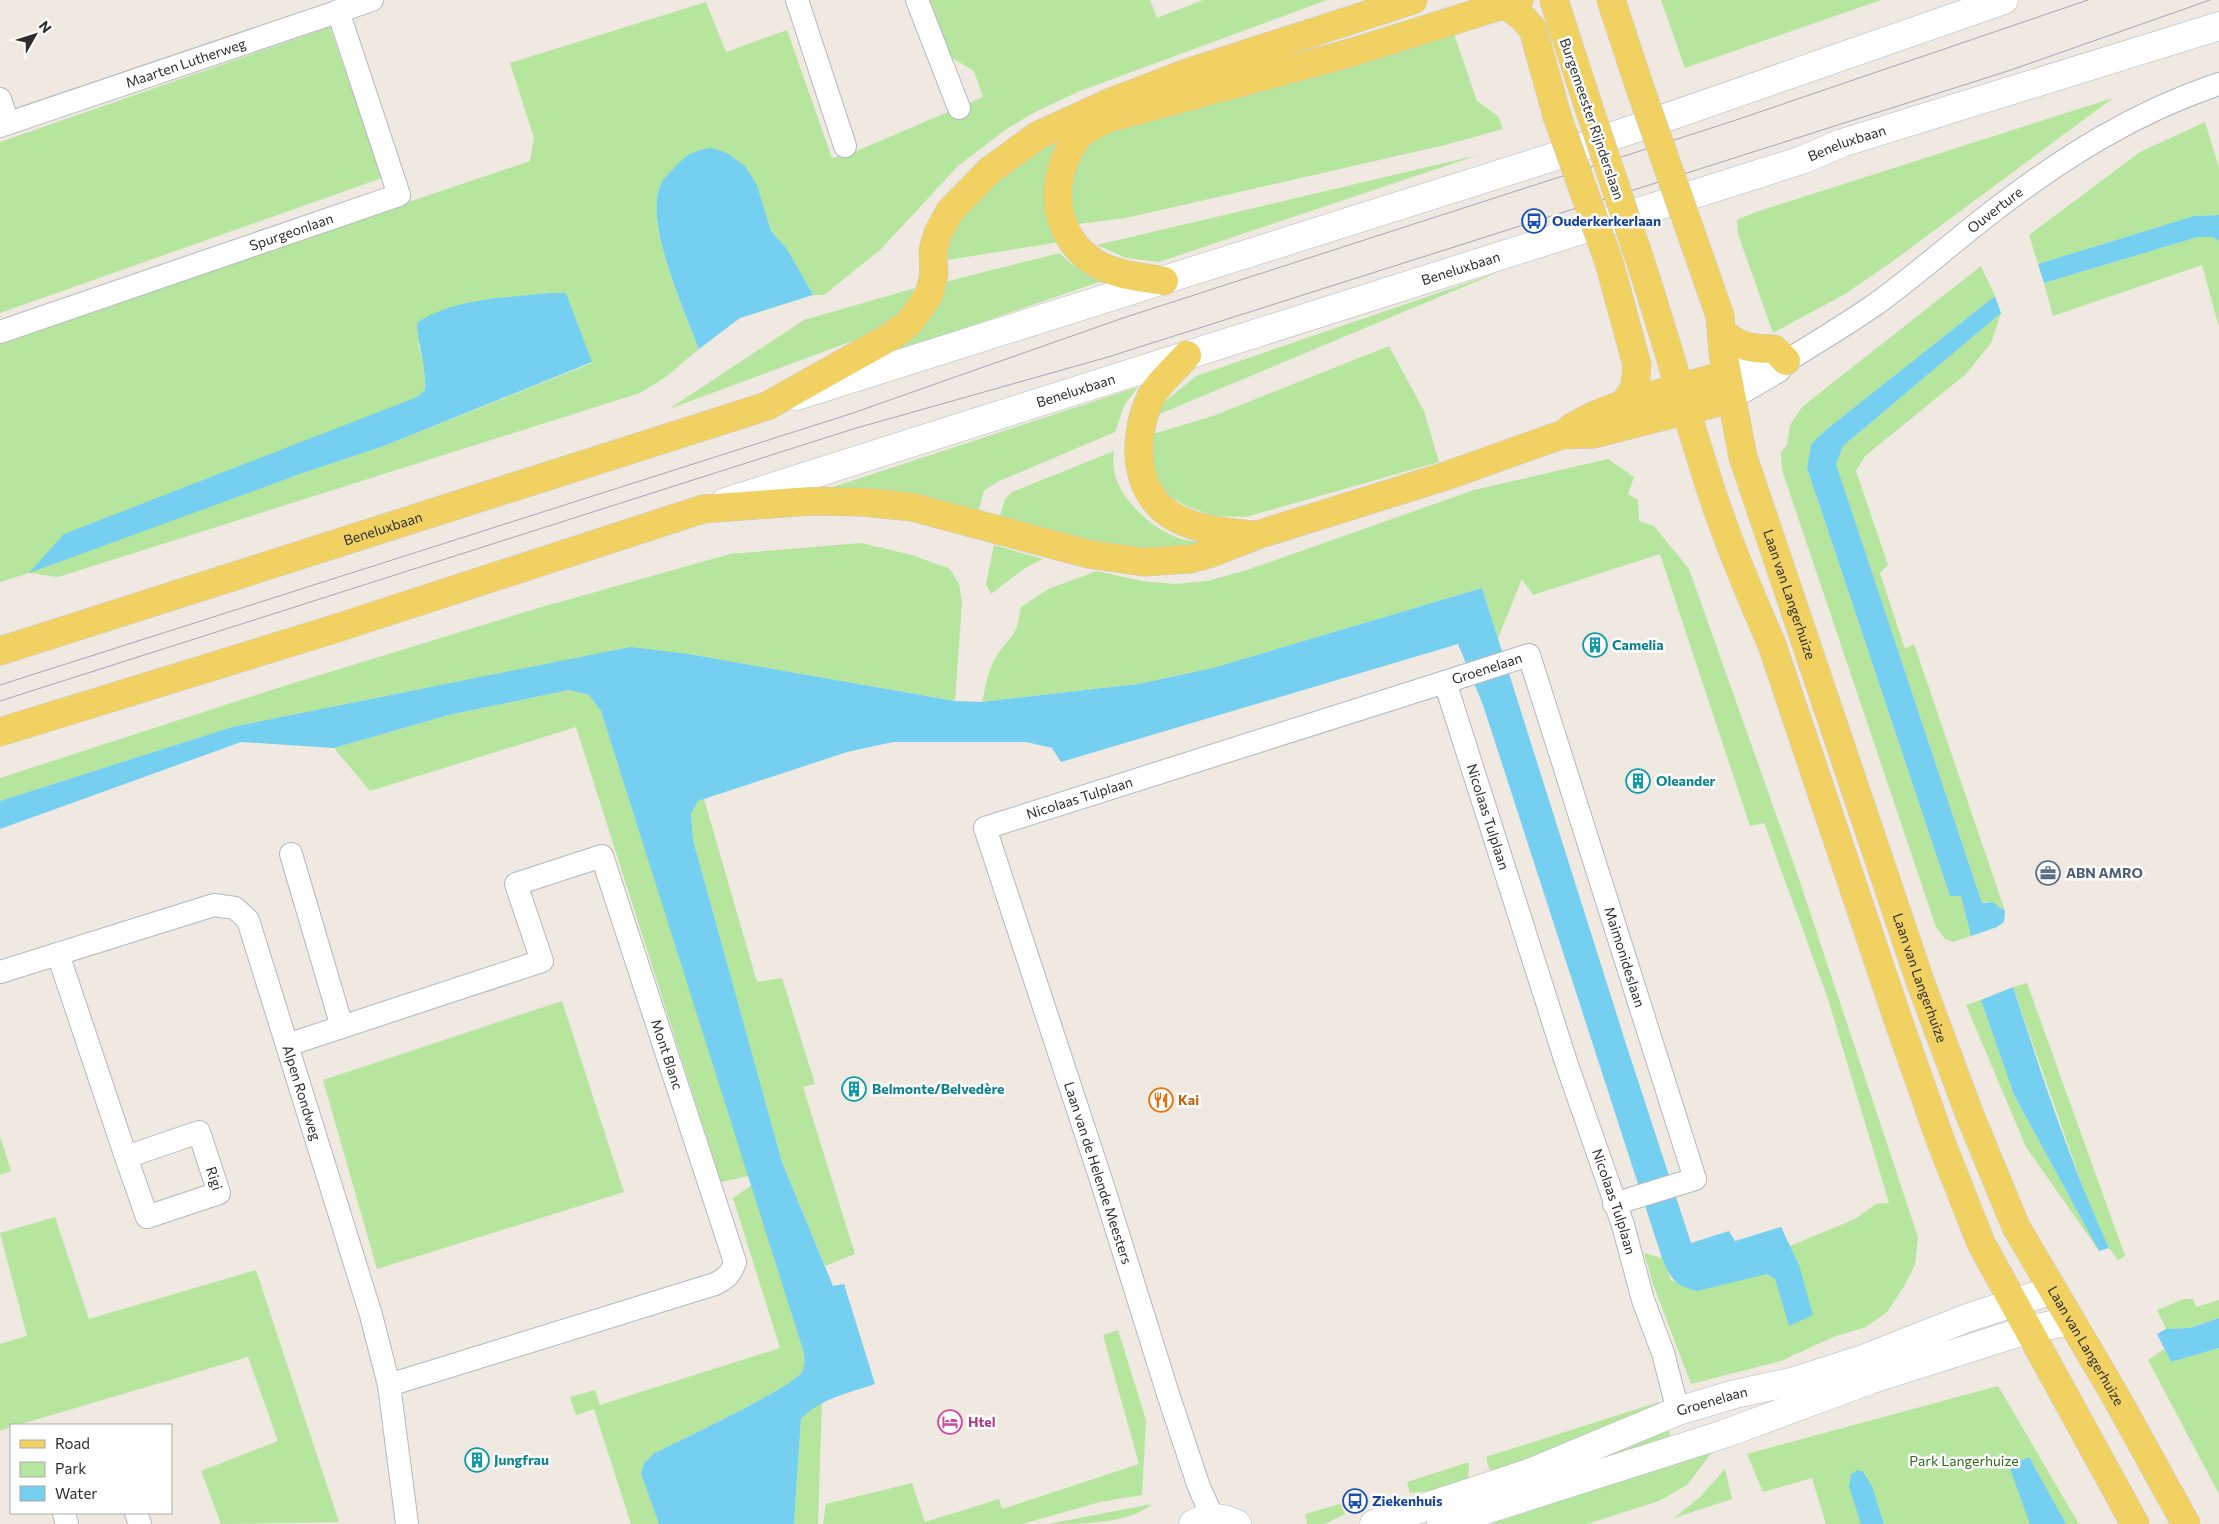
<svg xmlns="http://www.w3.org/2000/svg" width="2219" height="1524" viewBox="0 0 2219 1524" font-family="Commissioner,sans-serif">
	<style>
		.green { fill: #b6e59e; fill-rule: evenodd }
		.water { fill: #75cff0 }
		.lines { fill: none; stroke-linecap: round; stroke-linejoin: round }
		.street-casing { stroke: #b4b7c1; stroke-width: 24 }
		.secondary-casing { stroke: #b4b7c1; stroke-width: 29 }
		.primary-casing { stroke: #c9c9c9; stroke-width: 29 }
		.street { stroke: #fff; stroke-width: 22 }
		.secondary { stroke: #fff; stroke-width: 28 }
		.primary { stroke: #f2d163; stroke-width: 28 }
		.tram { stroke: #a3a6b8; stroke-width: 1 }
		.primary-bridge-casing { stroke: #c9c9c9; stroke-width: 29; stroke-linecap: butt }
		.primary-bridge { stroke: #f2d163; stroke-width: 28 }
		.labels { text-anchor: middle; stroke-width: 5; stroke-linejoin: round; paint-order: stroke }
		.street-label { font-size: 14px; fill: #2e2e2e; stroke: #fff }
		.transit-label { font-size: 14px; font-weight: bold; fill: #164399; stroke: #fff; text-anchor: start }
		.culture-label { font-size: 14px; font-weight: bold; fill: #0d838f; stroke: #fff; text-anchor: start }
		.service-label { font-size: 14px; font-weight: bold; fill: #4e5e75; stroke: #fff; text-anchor: start }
		.food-label { font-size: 14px; font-weight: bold; fill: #c56008; stroke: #fff; text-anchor: start }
		.hotel-label { font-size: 14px; font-weight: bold; fill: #b23c85; stroke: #fff; text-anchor: start }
		.park-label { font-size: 14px; fill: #2c6e1b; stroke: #fff }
	</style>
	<rect width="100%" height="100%" fill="#efe9e1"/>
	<!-- green -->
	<g class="green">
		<path d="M 930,0 L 1150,0 L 1157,18 L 1203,0 L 1327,0 L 1080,91 L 1037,111 L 1008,128 L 958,166 L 880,250 L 824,295 L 813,295 L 787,249 L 771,231 L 757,185 L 673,169 C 670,174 664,179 661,184 C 643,221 685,313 699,349 L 667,376 L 640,393 L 58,577 L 29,573 L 0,582 L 0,344 L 100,306 L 530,161 L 534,138 L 510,63 L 706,2 L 726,52 L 787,30 L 832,158 L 852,153 L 983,97 L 974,71 L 952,58 ZM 549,293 L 566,293 L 592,363 L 384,446 L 303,473 L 30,572 L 353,423 L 417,397 L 425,390 L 426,371 L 418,344 L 471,302 Z"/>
		<path d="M 1661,0 L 1881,0 L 1685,68 Z"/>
		<path d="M 330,27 L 382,178 L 0,313 L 0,142 Z"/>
		<path d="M 1452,28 L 1477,101 L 1498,116 L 1503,129 L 1445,145 L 1126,218 L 1078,224 L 1073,218 L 1070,175 L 1088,145 L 1110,126 Z"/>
		<path d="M 2113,98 L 1893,261 L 1845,294 L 1773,333 L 1738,234 L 1737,220 L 1756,212 Z"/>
		<path d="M 2205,122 L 2219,168 L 2219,215 L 2194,216 L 2038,264 L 2029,235 L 2140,152 Z"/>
		<path d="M 1069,131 L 1060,242 L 947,260 L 952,225 L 1019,161 Z"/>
		<path d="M 1478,155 L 1159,262 L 1126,258 L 1097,245 Z"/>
		<path d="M 2198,237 L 2213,237 L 2219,241 L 2219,327 L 2202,265 L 2053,316 L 2044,283 Z"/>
		<path d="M 1060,253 L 1070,263 L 1102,281 L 883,356 L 941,283 Z"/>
		<path d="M 1981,266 L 1995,296 L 1827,429 L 1811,444 L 1807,468 L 1950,896 L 1961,896 L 1971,936 L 1953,942 L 1945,939 L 1936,927 L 1782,470 L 1781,452 L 1787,445 L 1790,425 L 1802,407 Z"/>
		<path d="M 1499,272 L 1157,415 L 1162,404 L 1196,376 Z"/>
		<path d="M 915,288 L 900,321 L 882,330 L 669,409 L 804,320 Z"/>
		<path d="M 2001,313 L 1991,343 L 1966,374 L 1865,456 L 1856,471 L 1888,565 L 1880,573 L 1905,649 L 1914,644 L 2005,911 C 1999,905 1990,900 1982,903 L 1836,464 L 1843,446 Z"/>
		<path d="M 1389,346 L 1424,411 L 1439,462 L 1246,517 L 1214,516 L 1188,507 L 1167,495 L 1153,478 L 1150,435 L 1213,416 Z"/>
		<path d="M 1138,387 L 1125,404 L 1115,432 L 997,482 L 984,491 L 978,512 C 930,496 883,491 833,487 Z"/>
		<path d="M 1114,451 C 1113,459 1113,470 1116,478 C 1125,508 1174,549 1206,540 L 1186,547 L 1107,548 L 999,519 L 1005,499 L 1012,492 Z"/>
		<path d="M 1608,459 L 1634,477 L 1628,494 L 1638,500 L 1639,521 L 1654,526 L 1689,569 L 1799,879 L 1918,1237 L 1915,1265 L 1903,1288 L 1887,1312 L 1866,1327 L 1833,1337 L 1781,1361 L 1691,1384 L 1653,1284 L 1644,1253 L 1662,1258 L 1671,1280 L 1697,1291 L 1767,1273 L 1775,1279 L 1789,1325 L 1799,1265 L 1790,1246 L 1855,1219 L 1876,1204 L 1889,1203 L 1828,999 L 1764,823 L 1750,826 L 1660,554 L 1533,595 L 1522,579 L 1498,638 L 1482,588 L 1213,668 L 1138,684 L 982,702 C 986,686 988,667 998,654 C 1014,631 1016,638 1021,607 L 1048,589 L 1097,571 L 1142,581 L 1175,584 L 1207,581 L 1247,570 L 1474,490 Z"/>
		<path d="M 861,543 L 912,555 L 950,569 L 959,584 L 962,602 L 955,701 L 689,654 L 415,690 L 232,727 L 0,801 L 0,778 L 284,686 L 535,609 L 730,554 Z"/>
		<path d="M 994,545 L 1043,559 L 1025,568 L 991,594 L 986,584 Z"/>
		<path d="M 569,690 L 589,695 L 601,711 L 749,1176 L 721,1182 L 576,727 L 370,791 L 334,748 L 449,715 Z"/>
		<path d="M 704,799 L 757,982 L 782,978 L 815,1084 L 803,1087 L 855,1254 L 825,1266 L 782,1162 L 693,840 L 691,814 L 698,801 Z"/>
		<path d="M 2027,983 L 2125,1256 L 2118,1260 L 2109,1248 L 2088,1202 L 2013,987 Z"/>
		<path d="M 1981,1000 L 2014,1095 L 2099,1251 L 2026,1147 L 1966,1005 Z"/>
		<path d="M 562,1001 L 624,1192 L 377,1269 L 323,1080 Z"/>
		<path d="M 0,1136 L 11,1171 L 0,1175 Z"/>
		<path d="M 752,1185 L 804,1353 C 805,1359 806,1366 802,1372 C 790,1389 678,1441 653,1454 L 644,1463 L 641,1474 L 659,1524 L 631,1524 L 594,1409 L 576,1415 L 570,1397 L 595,1390 L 600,1405 L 780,1348 L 733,1198 Z"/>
		<path d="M 55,1217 L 89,1319 L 256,1270 L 339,1522 L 221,1524 L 201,1471 L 278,1441 L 248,1357 L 18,1425 L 11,1425 L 11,1427 L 0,1431 L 0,1344 L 27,1336 L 0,1233 Z"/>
		<path d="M 2184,1299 L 2193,1299 L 2196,1307 L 2219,1300 L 2219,1318 L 2190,1328 L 2166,1329 L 2157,1310 Z"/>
		<path d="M 1118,1330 L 1146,1420 L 1142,1495 L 1100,1502 L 1022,1524 L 823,1524 L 826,1504 L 912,1483 L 925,1522 L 999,1499 L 1002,1509 L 1139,1464 L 1103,1335 Z"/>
		<path d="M 2219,1348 L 2219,1494 L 2148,1360 L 2164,1349 L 2171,1362 Z"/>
		<path d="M 1998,1386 L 2079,1524 L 1826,1524 L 1812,1478 L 1763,1492 L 1747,1454 Z"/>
		<path d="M 822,1402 L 818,1524 L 794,1524 L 801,1419 L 811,1409 Z"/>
		<path d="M 1659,1402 L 1661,1409 L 1491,1476 L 1486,1457 Z"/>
		<path d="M 1667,1425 L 1671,1439 L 1578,1472 L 1575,1459 Z"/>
		<path d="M 1713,1451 L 1687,1485 L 1659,1501 L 1587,1524 L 1490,1524 Z"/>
		<path d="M 1469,1462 L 1468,1482 L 1438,1490 L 1410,1493 L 1407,1482 Z"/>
		<path d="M 1725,1469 L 1732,1499 L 1674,1518 L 1700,1497 Z"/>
		<path d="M 1152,1504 C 1130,1524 1079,1524 1048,1524 Z"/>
		<path d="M 1340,1504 L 1345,1514 L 1325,1524 L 1307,1524 L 1305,1514 Z"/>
	</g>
	<!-- water -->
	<g class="water">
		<path d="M 712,148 L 727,153 L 745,166 L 757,185 L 771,231 L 787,249 L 813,295 L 740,318 L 699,349 C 685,312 643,221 661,184 C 664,178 671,171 676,166 C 687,154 695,150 712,148 Z"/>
		<path d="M 2219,215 L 2219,241 L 2213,237 L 2198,237 L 2044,283 L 2038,264 L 2194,216 Z"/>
		<path d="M 549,293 L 566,293 L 592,362 L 384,446 L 303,473 L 29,573 L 64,534 L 417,397 L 425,390 C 427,367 418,347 417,323 C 454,298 506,298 549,293 Z"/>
		<path d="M 1995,296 L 2001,313 L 1843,446 L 1836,464 L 1982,903 L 1993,902 L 2005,911 L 2004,922 L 1997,927 L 1971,936 L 1961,896 L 1950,896 L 1807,468 L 1811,444 L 1827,429 Z"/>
		<path d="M 1482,588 L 1627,1047 L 1691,1243 L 1729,1231 L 1735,1241 L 1781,1227 L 1799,1265 L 1813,1315 L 1789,1326 L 1775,1279 L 1767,1274 L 1697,1291 C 1674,1285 1671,1279 1662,1258 L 1483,705 L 1458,644 L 1061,762 L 1052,748 L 1026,742 L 893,742 L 847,752 L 698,801 L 691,814 L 693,840 L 782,1162 L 833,1286 L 844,1284 L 875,1384 C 849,1393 821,1398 801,1419 L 794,1524 L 659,1524 L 641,1474 L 644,1463 L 653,1454 C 678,1441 790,1389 802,1372 C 805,1366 805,1359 804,1353 L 601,711 L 589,695 L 569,690 L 449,715 L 334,748 L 241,742 L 0,829 L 0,801 L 232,727 L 630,647 L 689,654 L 955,701 L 982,702 L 1138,684 L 1213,668 Z"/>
		<path d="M 2013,987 C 2042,1075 2070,1163 2109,1248 L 2099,1251 L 2014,1095 L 1981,1000 Z"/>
		<path d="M 2219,1318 L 2219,1348 L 2171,1362 L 2157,1334 L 2166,1329 L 2190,1328 Z"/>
		<path d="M 2029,1457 L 2066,1524 L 2030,1524 L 2009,1466 Z"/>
		<path d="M 1858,1470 L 1863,1472 L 1872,1486 L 1884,1524 L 1861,1524 L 1849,1487 L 1851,1474 Z"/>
	</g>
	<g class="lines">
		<!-- street casing -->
		<g class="street-casing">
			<g id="street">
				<path d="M 797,0 L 845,146"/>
				<path d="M 917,0 L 959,108"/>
				<path d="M 0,99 L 8,123"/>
				<path id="s1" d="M 0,126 L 372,0"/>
				<path id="s2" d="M 0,332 L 399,195 L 338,11"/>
				<path d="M 1727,374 L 1768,360 L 1786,361"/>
				<path id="s3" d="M 1731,399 L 1779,371 L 1786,361 C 1816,343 1847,324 1876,304 C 1916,275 1953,242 1992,212 C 2062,158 2135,112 2219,84"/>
				<path id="s4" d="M 1445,682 L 1529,655 L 1695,1179 L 1614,1204"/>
				<path d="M 291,854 L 342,1027"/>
				<path id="s5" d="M 58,954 L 126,1157 L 199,1132 L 219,1193 L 147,1217 L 126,1157"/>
				<path id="s6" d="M 0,972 L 214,905 L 235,908 L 248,920 L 371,1315 L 389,1385 L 407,1524"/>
				<path id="s7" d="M 287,1045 L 542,961 L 516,884 L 602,856 L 735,1262 C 731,1274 727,1278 715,1284 L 389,1385"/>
				<path d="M 64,1513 L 67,1524"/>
				<path d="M 136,1513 L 140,1524"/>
				<path id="s8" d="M 1213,1518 L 1199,1487 L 1168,1394 L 1103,1186 L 985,828 L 1445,682 L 1566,1062 L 1623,1225 L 1643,1300 L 1663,1353 L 1678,1411"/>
			</g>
		</g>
		<!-- secondary casing -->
		<g class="secondary-casing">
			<g id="secondary">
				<path d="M 797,396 L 1550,158 L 2004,0"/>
				<path id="s9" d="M 725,502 L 1802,160 L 1842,143 L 2219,26"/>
				<path d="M 1193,1524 C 1207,1515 1223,1517 1237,1524"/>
				<path id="s10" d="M 1374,1524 L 1529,1473 L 1678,1411 L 1735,1394 L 1791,1382 L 1863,1359 L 1967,1318 L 2053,1290"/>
				<path d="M 1441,1524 L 1724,1434 L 1870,1380 L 2027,1330 L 2070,1321"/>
			</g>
		</g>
		<!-- primary casing -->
		<g class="primary-casing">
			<g id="primary">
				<path d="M 1554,0 L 1588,105"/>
				<path d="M 1611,0 L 1640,88"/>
				<path d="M 1505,5 L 1520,15 L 1533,29 L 1557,116"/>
				<path id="s11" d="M 1691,233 L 1720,316 L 1723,353 L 1743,457 L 1920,981 L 1969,1113 L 2016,1227 L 2116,1397 L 2186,1524"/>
				<path d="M 1637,251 C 1661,323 1681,396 1704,468 C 1722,528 1747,587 1772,645 L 1897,1017 L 1941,1142 L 1981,1243 L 2135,1524"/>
				<path d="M 1609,262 L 1637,365 L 1635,387 L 1623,405"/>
				<path d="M 1164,281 C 1142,277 1116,275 1097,264 C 1051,236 1047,179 1077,138 C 1083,130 1097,124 1106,119 L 1350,53 L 1519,0"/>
				<path d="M 1722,331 C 1736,347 1753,349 1774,349 L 1786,361"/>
				<path d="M 1187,355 C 1177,367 1156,385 1150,399 C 1131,441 1133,500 1182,521 C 1204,531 1229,532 1253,535"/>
				<path d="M 1571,428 C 1614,401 1678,390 1727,374"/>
				<path id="s12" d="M 0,651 L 767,406 L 890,337 L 909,323 L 929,295 L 934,274 L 933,251 L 938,233 L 950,211 L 989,171 L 1037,136 L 1111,102 L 1187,73 L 1413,0"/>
				<path d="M 0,732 L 334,629 L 703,509 L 811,501 L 862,502 L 912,507 L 1088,554 L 1144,562 L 1190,559 L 1209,554 L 1257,535 L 1446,476 L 1561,435 L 1594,434 L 1731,399"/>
			</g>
		</g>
		<!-- street -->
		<use href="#street" class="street"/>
		<!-- secondary -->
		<use href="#secondary" class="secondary"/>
		<!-- primary -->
		<use href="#primary" class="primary"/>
		<!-- tram -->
		<g class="tram">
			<path d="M 0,685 L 850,414 L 1123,318 L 1736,120 L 2088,0"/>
			<path d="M 0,701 L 853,429 L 1108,357 L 1259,309 L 2011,70 L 2210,0"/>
		</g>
		<!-- primary-bridge casing -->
		<g class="primary-bridge-casing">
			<g id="primary-bridge">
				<path d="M 1640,88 L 1691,233"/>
				<path d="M 1588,105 L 1637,251"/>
				<path d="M 1557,116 L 1609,262"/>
			</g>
		</g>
		<!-- primary-bridge -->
		<use href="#primary-bridge" class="primary-bridge"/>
	</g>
	<!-- icons -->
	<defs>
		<g id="bus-ring" transform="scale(1.25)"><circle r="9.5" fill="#fff" stroke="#1a4fb4" stroke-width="1.5"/><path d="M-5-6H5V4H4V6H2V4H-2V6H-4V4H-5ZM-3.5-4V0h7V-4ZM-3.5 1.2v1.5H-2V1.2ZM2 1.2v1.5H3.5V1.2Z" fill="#1a4fb4"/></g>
		<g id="building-ring" transform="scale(1.25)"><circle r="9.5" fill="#fff" stroke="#0f9aa8" stroke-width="1.5"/><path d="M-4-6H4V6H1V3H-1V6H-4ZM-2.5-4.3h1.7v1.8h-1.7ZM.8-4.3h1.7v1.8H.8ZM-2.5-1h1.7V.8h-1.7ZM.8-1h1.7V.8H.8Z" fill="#0f9aa8"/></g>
		<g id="office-ring" transform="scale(1.25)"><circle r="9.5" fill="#fff" stroke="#5c6f8a" stroke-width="1.5"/><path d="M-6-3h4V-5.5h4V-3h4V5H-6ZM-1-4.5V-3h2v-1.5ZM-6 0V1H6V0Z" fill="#5c6f8a"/></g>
		<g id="restaurant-ring" transform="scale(1.25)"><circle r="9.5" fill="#fff" stroke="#e8710a" stroke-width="1.5"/><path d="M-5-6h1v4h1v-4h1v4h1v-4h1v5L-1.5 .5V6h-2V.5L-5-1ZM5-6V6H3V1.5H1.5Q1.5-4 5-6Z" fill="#e8710a"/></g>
		<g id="hotel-ring" transform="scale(1.25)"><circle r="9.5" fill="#fff" stroke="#d1479c" stroke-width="1.5"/><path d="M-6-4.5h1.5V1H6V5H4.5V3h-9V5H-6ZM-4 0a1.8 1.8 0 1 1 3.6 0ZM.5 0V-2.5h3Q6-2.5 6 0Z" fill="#d1479c"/></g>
	</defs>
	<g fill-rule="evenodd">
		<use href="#bus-ring" x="1534" y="221"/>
		<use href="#building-ring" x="1595" y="645"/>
		<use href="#building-ring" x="1638" y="781"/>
		<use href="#office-ring" x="2048" y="873"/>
		<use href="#building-ring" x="854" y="1089"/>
		<use href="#restaurant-ring" x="1161" y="1100"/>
		<use href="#hotel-ring" x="950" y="1422"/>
		<use href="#building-ring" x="477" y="1460"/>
		<use href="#bus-ring" x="1355" y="1501"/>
	</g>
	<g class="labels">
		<!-- street labels -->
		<g class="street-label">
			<text dy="5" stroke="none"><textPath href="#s1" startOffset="196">Maarten Lutherweg</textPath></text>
			<text transform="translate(1592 119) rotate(71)" y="5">Burgemeester Rijnderslaan</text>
			<text dy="5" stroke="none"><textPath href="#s9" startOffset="1178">Beneluxbaan</textPath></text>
			<text dy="5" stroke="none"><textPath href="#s3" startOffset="326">Ouverture</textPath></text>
			<text dy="5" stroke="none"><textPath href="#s2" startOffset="308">Spurgeonlaan</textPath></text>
			<text dy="5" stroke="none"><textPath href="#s9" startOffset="772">Beneluxbaan</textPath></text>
			<text dy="5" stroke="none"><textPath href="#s9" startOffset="368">Beneluxbaan</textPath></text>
			<text dy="5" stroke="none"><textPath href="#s12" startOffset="402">Beneluxbaan</textPath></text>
			<text dy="5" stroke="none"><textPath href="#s11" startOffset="376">Laan van Langerhuize</textPath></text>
			<text dy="5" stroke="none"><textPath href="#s4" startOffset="44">Groenelaan</textPath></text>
			<text dy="5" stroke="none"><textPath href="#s8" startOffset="826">Nicolaas Tulplaan</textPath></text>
			<text dy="5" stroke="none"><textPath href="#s8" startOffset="1351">Nicolaas Tulplaan</textPath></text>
			<text dy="5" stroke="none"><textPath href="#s4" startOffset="405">Maimonideslaan</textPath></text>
			<text dy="5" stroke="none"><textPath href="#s11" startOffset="781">Laan van Langerhuize</textPath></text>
			<text dy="5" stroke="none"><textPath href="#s7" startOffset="649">Mont Blanc</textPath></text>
			<text dy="5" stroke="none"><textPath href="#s6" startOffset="444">Alpen Rondweg</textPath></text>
			<text transform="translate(1098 1173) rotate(72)" y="5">Laan van de Helende Meesters</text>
			<text dy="5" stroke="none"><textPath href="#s5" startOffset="340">Rigi</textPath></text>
			<text dy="5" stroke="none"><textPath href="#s8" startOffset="1756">Nicolaas Tulplaan</textPath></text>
			<text dy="5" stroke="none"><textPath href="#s11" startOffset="1186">Laan van Langerhuize</textPath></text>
			<text dy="5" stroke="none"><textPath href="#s10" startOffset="360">Groenelaan</textPath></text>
		</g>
		<!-- transit labels -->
		<g class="transit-label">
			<text x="1552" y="226">Ouderkerkerlaan</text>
			<text x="1372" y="1506">Ziekenhuis</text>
		</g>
		<!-- culture labels -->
		<g class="culture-label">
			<text x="1612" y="650">Camelia</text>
			<text x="1656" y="786">Oleander</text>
			<text x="872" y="1094">Belmonte/Belvedère</text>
			<text x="494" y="1465">Jungfrau</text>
		</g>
		<!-- service labels -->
		<g class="service-label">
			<text x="2066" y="878">ABN AMRO</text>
		</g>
		<!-- food labels -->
		<g class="food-label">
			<text x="1178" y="1105">Kai</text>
		</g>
		<!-- hotel labels -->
		<g class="hotel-label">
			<text x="968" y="1427">Htel</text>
		</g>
		<!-- park labels -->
		<g class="park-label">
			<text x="1964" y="1466">Park Langerhuize</text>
		</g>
	</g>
	<!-- legend -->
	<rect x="10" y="1424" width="162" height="90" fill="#ffffff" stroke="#ababab"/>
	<rect x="20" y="1440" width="25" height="8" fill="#f2d163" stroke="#ababab"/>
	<text x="55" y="1449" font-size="15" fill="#2e2e2e">Road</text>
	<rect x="20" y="1462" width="25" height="15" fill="#b6e59e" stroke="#ababab"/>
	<text x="55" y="1474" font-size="15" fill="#2e2e2e">Park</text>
	<rect x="20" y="1486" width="25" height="15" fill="#75cff0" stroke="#ababab"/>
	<text x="55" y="1499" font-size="15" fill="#2e2e2e">Water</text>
	<!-- north arrow -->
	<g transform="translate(35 35) rotate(51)" stroke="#ffffff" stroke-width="4" paint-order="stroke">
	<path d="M0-4L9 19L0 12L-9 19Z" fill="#2e2e2e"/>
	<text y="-8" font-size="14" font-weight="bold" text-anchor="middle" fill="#2e2e2e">N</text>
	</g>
</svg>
